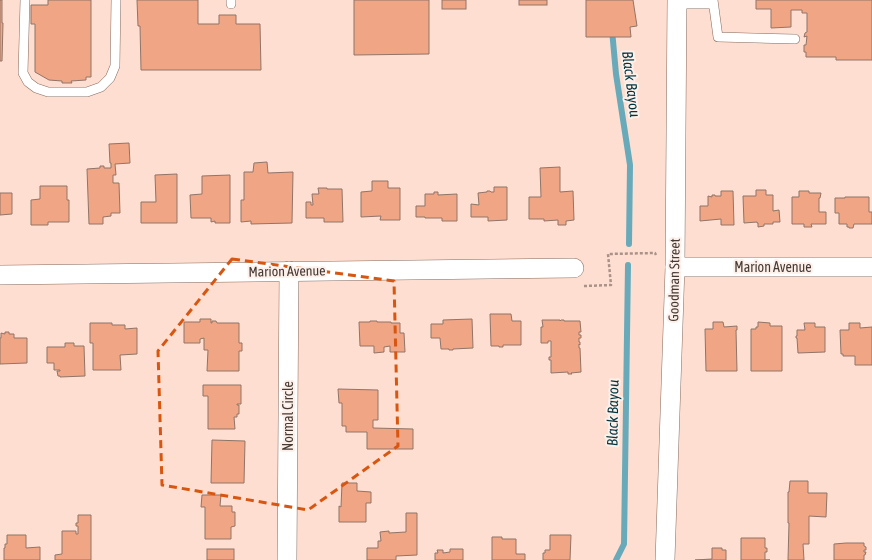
<svg xmlns="http://www.w3.org/2000/svg" width="872" height="560" viewBox="0 0 872 560" font-family="'Asap Condensed',sans-serif">
	<style>
		.lines { fill: none; stroke-linecap: round; stroke-linejoin: round }
		.stream { stroke: #68aaba; stroke-width: 6 }
		.building { fill: #f0a585; stroke: #917468 }
		.lane-casing { stroke: #876b5f; stroke-width: 10 }
		.street-casing { stroke: #876b5f; stroke-width: 20 }
		.path { stroke: #aa9288; stroke-width: 2.5; stroke-dasharray: 3 2; stroke-linecap: butt }
		.lane { stroke: #fff; stroke-width: 9 }
		.street { stroke: #fff; stroke-width: 19 }
		.marked { fill: none; stroke: #d85610; stroke-width: 3; stroke-dasharray: 8 5; stroke-linejoin: round }
		.labels { text-anchor: middle; stroke-width: 4; stroke-linejoin: round; paint-order: stroke }
		.street-label { font-size: 14px; fill: #463934; stroke: #fdf0ea }
		.water-label { font-size: 15px; font-style: italic; fill: #02343e; stroke: #fdf0ea }
	</style>
	<rect width="100%" height="100%" fill="#feded0"/>
	<g class="lines">
		<!-- stream -->
		<g class="stream">
			<path d="M 612,30 L 616,74 L 630,165 L 629,244"/>
			<path d="M 616,560 L 624,544 L 628,265"/>
		</g>
	</g>
	<!-- building -->
	<g class="building">
		<path d="M 0,0 L 2,0 L 2,23 L 3,23 L 2,61 L 0,61 Z"/>
		<path d="M 48,0 L 91,0 L 91,77 L 86,77 L 86,80 L 71,81 L 72,83 L 62,83 L 62,81 L 49,80 L 35,72 L 35,24 L 31,24 L 31,5 L 48,5 Z"/>
		<path d="M 137,0 L 198,0 L 198,24 L 219,24 L 219,15 L 236,15 L 236,24 L 260,24 L 261,70 L 141,70 L 140,26 L 138,26 Z"/>
		<path d="M 354,0 L 429,0 L 429,54 L 354,55 Z"/>
		<rect x="442" y="0" width="24" height="9"/>
		<rect x="519" y="0" width="28" height="5"/>
		<path d="M 586,0 L 633,0 L 637,26 L 630,27 L 631,37 L 586,37 Z"/>
		<path d="M 756,0 L 872,0 L 872,60 L 836,60 L 836,57 L 806,57 L 806,52 L 804,52 L 804,45 L 806,45 L 807,36 L 804,37 L 805,33 L 807,32 L 807,13 L 802,13 L 802,10 L 791,10 L 791,27 L 771,28 L 771,9 L 756,9 Z"/>
		<path d="M 129,143 L 130,163 L 115,164 L 116,175 L 113,175 L 113,183 L 119,183 L 120,213 L 111,213 L 111,216 L 103,217 L 103,224 L 89,224 L 87,169 L 100,168 L 100,166 L 104,166 L 104,168 L 111,168 L 111,163 L 110,163 L 109,144 Z"/>
		<path d="M 267,162 L 268,173 L 293,172 L 292,223 L 251,224 L 251,221 L 241,222 L 241,200 L 244,200 L 244,172 L 253,172 L 254,163 Z"/>
		<path d="M 560,167 L 560,192 L 573,191 L 574,220 L 566,221 L 566,225 L 558,225 L 558,220 L 544,221 L 544,219 L 529,219 L 529,197 L 541,197 L 540,168 Z"/>
		<path d="M 177,174 L 177,223 L 141,223 L 141,202 L 156,202 L 155,175 Z"/>
		<path d="M 230,175 L 230,223 L 215,223 L 215,221 L 211,222 L 211,218 L 191,218 L 190,195 L 202,194 L 202,176 Z"/>
		<path d="M 372,181 L 388,181 L 388,188 L 400,188 L 400,220 L 380,220 L 381,216 L 361,217 L 361,192 L 372,191 Z"/>
		<path d="M 40,186 L 67,186 L 67,200 L 69,200 L 69,222 L 48,222 L 48,225 L 31,225 L 31,200 L 40,199 Z"/>
		<path d="M 494,187 L 507,187 L 507,220 L 488,221 L 488,217 L 471,217 L 471,204 L 479,205 L 478,193 L 487,192 L 487,191 L 490,191 L 491,192 L 494,192 Z"/>
		<path d="M 318,188 L 327,188 L 327,189 L 342,189 L 343,222 L 324,222 L 324,218 L 306,218 L 306,202 L 311,202 L 311,205 L 313,205 L 312,194 L 319,194 Z"/>
		<path d="M 756,190 L 766,190 L 766,195 L 773,195 L 773,211 L 779,210 L 780,222 L 773,222 L 773,224 L 764,224 L 764,226 L 758,227 L 758,223 L 757,223 L 757,222 L 744,223 L 743,196 L 756,196 Z"/>
		<path d="M 721,191 L 733,191 L 734,225 L 721,225 L 721,219 L 700,221 L 700,206 L 708,206 L 708,196 L 712,197 L 712,195 L 715,195 L 715,196 L 721,196 Z"/>
		<path d="M 799,191 L 809,191 L 809,193 L 821,193 L 820,198 L 819,198 L 819,212 L 826,212 L 826,224 L 811,224 L 812,227 L 804,227 L 804,224 L 792,224 L 792,197 L 799,197 Z"/>
		<path d="M 434,192 L 438,192 L 438,195 L 457,194 L 457,221 L 442,221 L 442,218 L 425,218 L 425,217 L 416,217 L 416,206 L 425,206 L 425,194 L 434,194 Z"/>
		<path d="M 0,193 L 12,193 L 12,214 L 0,215 Z"/>
		<path d="M 845,197 L 869,197 L 869,212 L 872,212 L 872,224 L 854,224 L 853,228 L 849,228 L 849,227 L 847,227 L 847,224 L 839,224 L 839,213 L 835,213 L 835,198 L 845,198 Z"/>
		<path d="M 490,314 L 511,314 L 512,321 L 521,321 L 521,345 L 503,345 L 503,347 L 499,347 L 499,346 L 491,346 Z"/>
		<path d="M 200,319 L 211,319 L 211,323 L 212,323 L 212,321 L 216,321 L 217,323 L 239,323 L 239,343 L 242,343 L 242,351 L 239,351 L 239,371 L 207,371 L 208,350 L 204,350 L 204,338 L 200,339 L 200,343 L 184,343 L 184,322 L 200,322 Z"/>
		<path d="M 472,319 L 473,348 L 453,349 L 453,350 L 449,350 L 449,349 L 441,349 L 440,338 L 431,338 L 431,324 L 443,324 L 443,320 Z"/>
		<path d="M 542,320 L 560,320 L 560,321 L 561,320 L 564,320 L 564,321 L 580,321 L 581,332 L 579,332 L 579,335 L 581,335 L 581,338 L 579,338 L 579,342 L 580,342 L 580,345 L 579,344 L 579,348 L 580,348 L 581,372 L 571,373 L 572,374 L 568,374 L 568,372 L 551,373 L 551,360 L 549,360 L 549,357 L 551,357 L 551,341 L 548,341 L 548,343 L 541,343 L 541,327 L 543,327 Z"/>
		<path d="M 370,321 L 377,321 L 377,322 L 391,322 L 391,323 L 400,323 L 400,333 L 404,333 L 405,352 L 390,352 L 390,346 L 384,347 L 384,352 L 374,353 L 374,346 L 360,346 L 359,322 L 370,322 Z"/>
		<path d="M 713,322 L 723,322 L 724,327 L 737,326 L 737,330 L 736,330 L 737,371 L 706,371 L 705,329 L 713,329 Z"/>
		<path d="M 758,322 L 770,323 L 770,326 L 782,326 L 782,371 L 751,371 L 751,329 L 756,329 L 756,327 L 758,327 Z"/>
		<path d="M 90,323 L 112,323 L 112,325 L 125,325 L 125,329 L 137,328 L 137,354 L 120,355 L 121,370 L 93,370 L 93,343 L 90,343 Z"/>
		<path d="M 804,323 L 815,323 L 815,327 L 825,327 L 825,352 L 798,353 L 797,338 L 796,338 L 796,336 L 797,336 L 797,330 L 805,330 Z"/>
		<path d="M 849,323 L 860,323 L 860,328 L 872,327 L 872,365 L 855,365 L 855,356 L 843,356 L 843,354 L 841,354 L 840,330 L 849,330 Z"/>
		<path d="M 5,332 L 9,332 L 9,334 L 14,334 L 14,338 L 27,338 L 27,363 L 0,364 L 0,338 L 1,338 L 1,333 L 5,334 Z"/>
		<path d="M 65,343 L 74,343 L 74,346 L 84,346 L 85,376 L 60,377 L 60,376 L 58,376 L 57,371 L 60,371 L 60,370 L 54,370 L 54,363 L 47,363 L 47,347 L 65,347 Z"/>
		<path d="M 203,385 L 241,385 L 241,404 L 237,404 L 237,405 L 239,405 L 239,414 L 237,414 L 237,417 L 234,417 L 235,429 L 208,429 L 208,396 L 203,396 Z"/>
		<path d="M 338,389 L 378,390 L 378,420 L 373,420 L 373,428 L 413,429 L 413,449 L 367,449 L 367,432 L 346,432 L 346,426 L 342,426 L 342,403 L 339,403 Z"/>
		<path d="M 212,440 L 245,441 L 244,483 L 211,483 Z"/>
		<path d="M 790,481 L 808,481 L 808,493 L 827,493 L 826,517 L 809,516 L 809,544 L 803,544 L 804,560 L 788,560 L 789,523 L 788,523 L 788,492 L 789,492 Z"/>
		<path d="M 342,483 L 357,483 L 357,491 L 371,492 L 371,503 L 366,503 L 366,522 L 339,522 L 339,506 L 341,507 Z"/>
		<path d="M 202,495 L 221,495 L 220,506 L 232,506 L 232,512 L 235,512 L 235,526 L 231,527 L 231,539 L 205,539 L 205,507 L 201,507 Z"/>
		<path d="M 406,513 L 417,513 L 417,555 L 396,556 L 396,560 L 367,560 L 367,548 L 378,548 L 378,541 L 381,541 L 380,532 L 389,531 L 389,533 L 406,532 Z"/>
		<path d="M 78,515 L 91,515 L 91,560 L 55,560 L 55,555 L 62,554 L 62,531 L 76,531 L 76,534 L 78,534 L 78,526 L 76,526 L 76,523 L 78,523 Z"/>
		<path d="M 7,535 L 26,535 L 26,548 L 40,547 L 40,560 L 4,560 L 4,548 L 5,548 L 5,544 L 7,544 Z"/>
		<path d="M 550,535 L 571,535 L 570,560 L 543,560 L 543,553 L 545,553 L 545,550 L 550,550 Z"/>
		<path d="M 492,537 L 502,537 L 502,539 L 516,539 L 516,554 L 525,554 L 525,560 L 492,560 Z"/>
		<path d="M 741,538 L 765,538 L 765,548 L 767,548 L 767,552 L 765,552 L 765,560 L 770,560 L 741,560 Z"/>
		<path d="M 846,543 L 864,543 L 864,546 L 866,547 L 866,550 L 864,550 L 864,552 L 866,552 L 865,555 L 864,555 L 864,560 L 834,560 L 834,544 Z"/>
		<path d="M 712,548 L 722,548 L 722,550 L 726,550 L 726,560 L 695,560 L 712,559 Z"/>
		<rect x="207" y="549" width="27" height="11"/>
		<path d="M 450,549 L 463,549 L 463,560 L 435,560 L 435,553 L 438,553 L 437,550 L 443,550 L 443,553 L 450,552 Z"/>
	</g>
	<g class="lines">
		<!-- lane casing -->
		<g class="lane-casing">
			<g id="lane">
				<path d="M 25,0 L 23,73 L 28,82 L 36,88 L 48,92 L 87,92 L 101,87 L 110,78 L 115,66 L 116,0"/>
				<path d="M 231,0 L 231,4"/>
				<path d="M 713,0 L 718,37 L 795,39"/>
				<path d="M 677,4 L 713,4"/>
			</g>
		</g>
		<!-- street casing -->
		<g class="street-casing">
			<g id="street">
				<path d="M 675,267 L 872,267"/>
				<path d="M 0,275 L 574,268"/>
				<path d="M 287,560 L 289,271"/>
				<path d="M 665,560 L 675,267 L 677,0"/>
			</g>
		</g>
		<!-- path -->
		<path class="path" d="M 584,286 L 611,285 L 608,254 L 655,253 L 656,255"/>
		<!-- lane -->
		<use href="#lane" class="lane"/>
		<!-- street -->
		<use href="#street" class="street"/>
	</g>
	<!-- marked area -->
	<path class="marked" d="M 232,259 L 394,281 L 398,446 L 308,510 L 162,485 L 158,351 Z"/>
	<g class="labels">
		<!-- street labels -->
		<g class="street-label">
			<text x="773" y="272">Marion Avenue</text>
			<text transform="translate(287 271) rotate(-1)" y="5">Marion Avenue</text>
			<text transform="translate(674 280) rotate(-89)" y="5">Goodman Street</text>
			<text transform="translate(288 416) rotate(-90)" y="5">Normal Circle</text>
		</g>
		<!-- water labels -->
		<g class="water-label">
			<text transform="translate(631 84) rotate(83)" y="5">Black Bayou</text>
			<text transform="translate(613 413) rotate(-89)" y="5">Black Bayou</text>
		</g>
	</g>
</svg>
